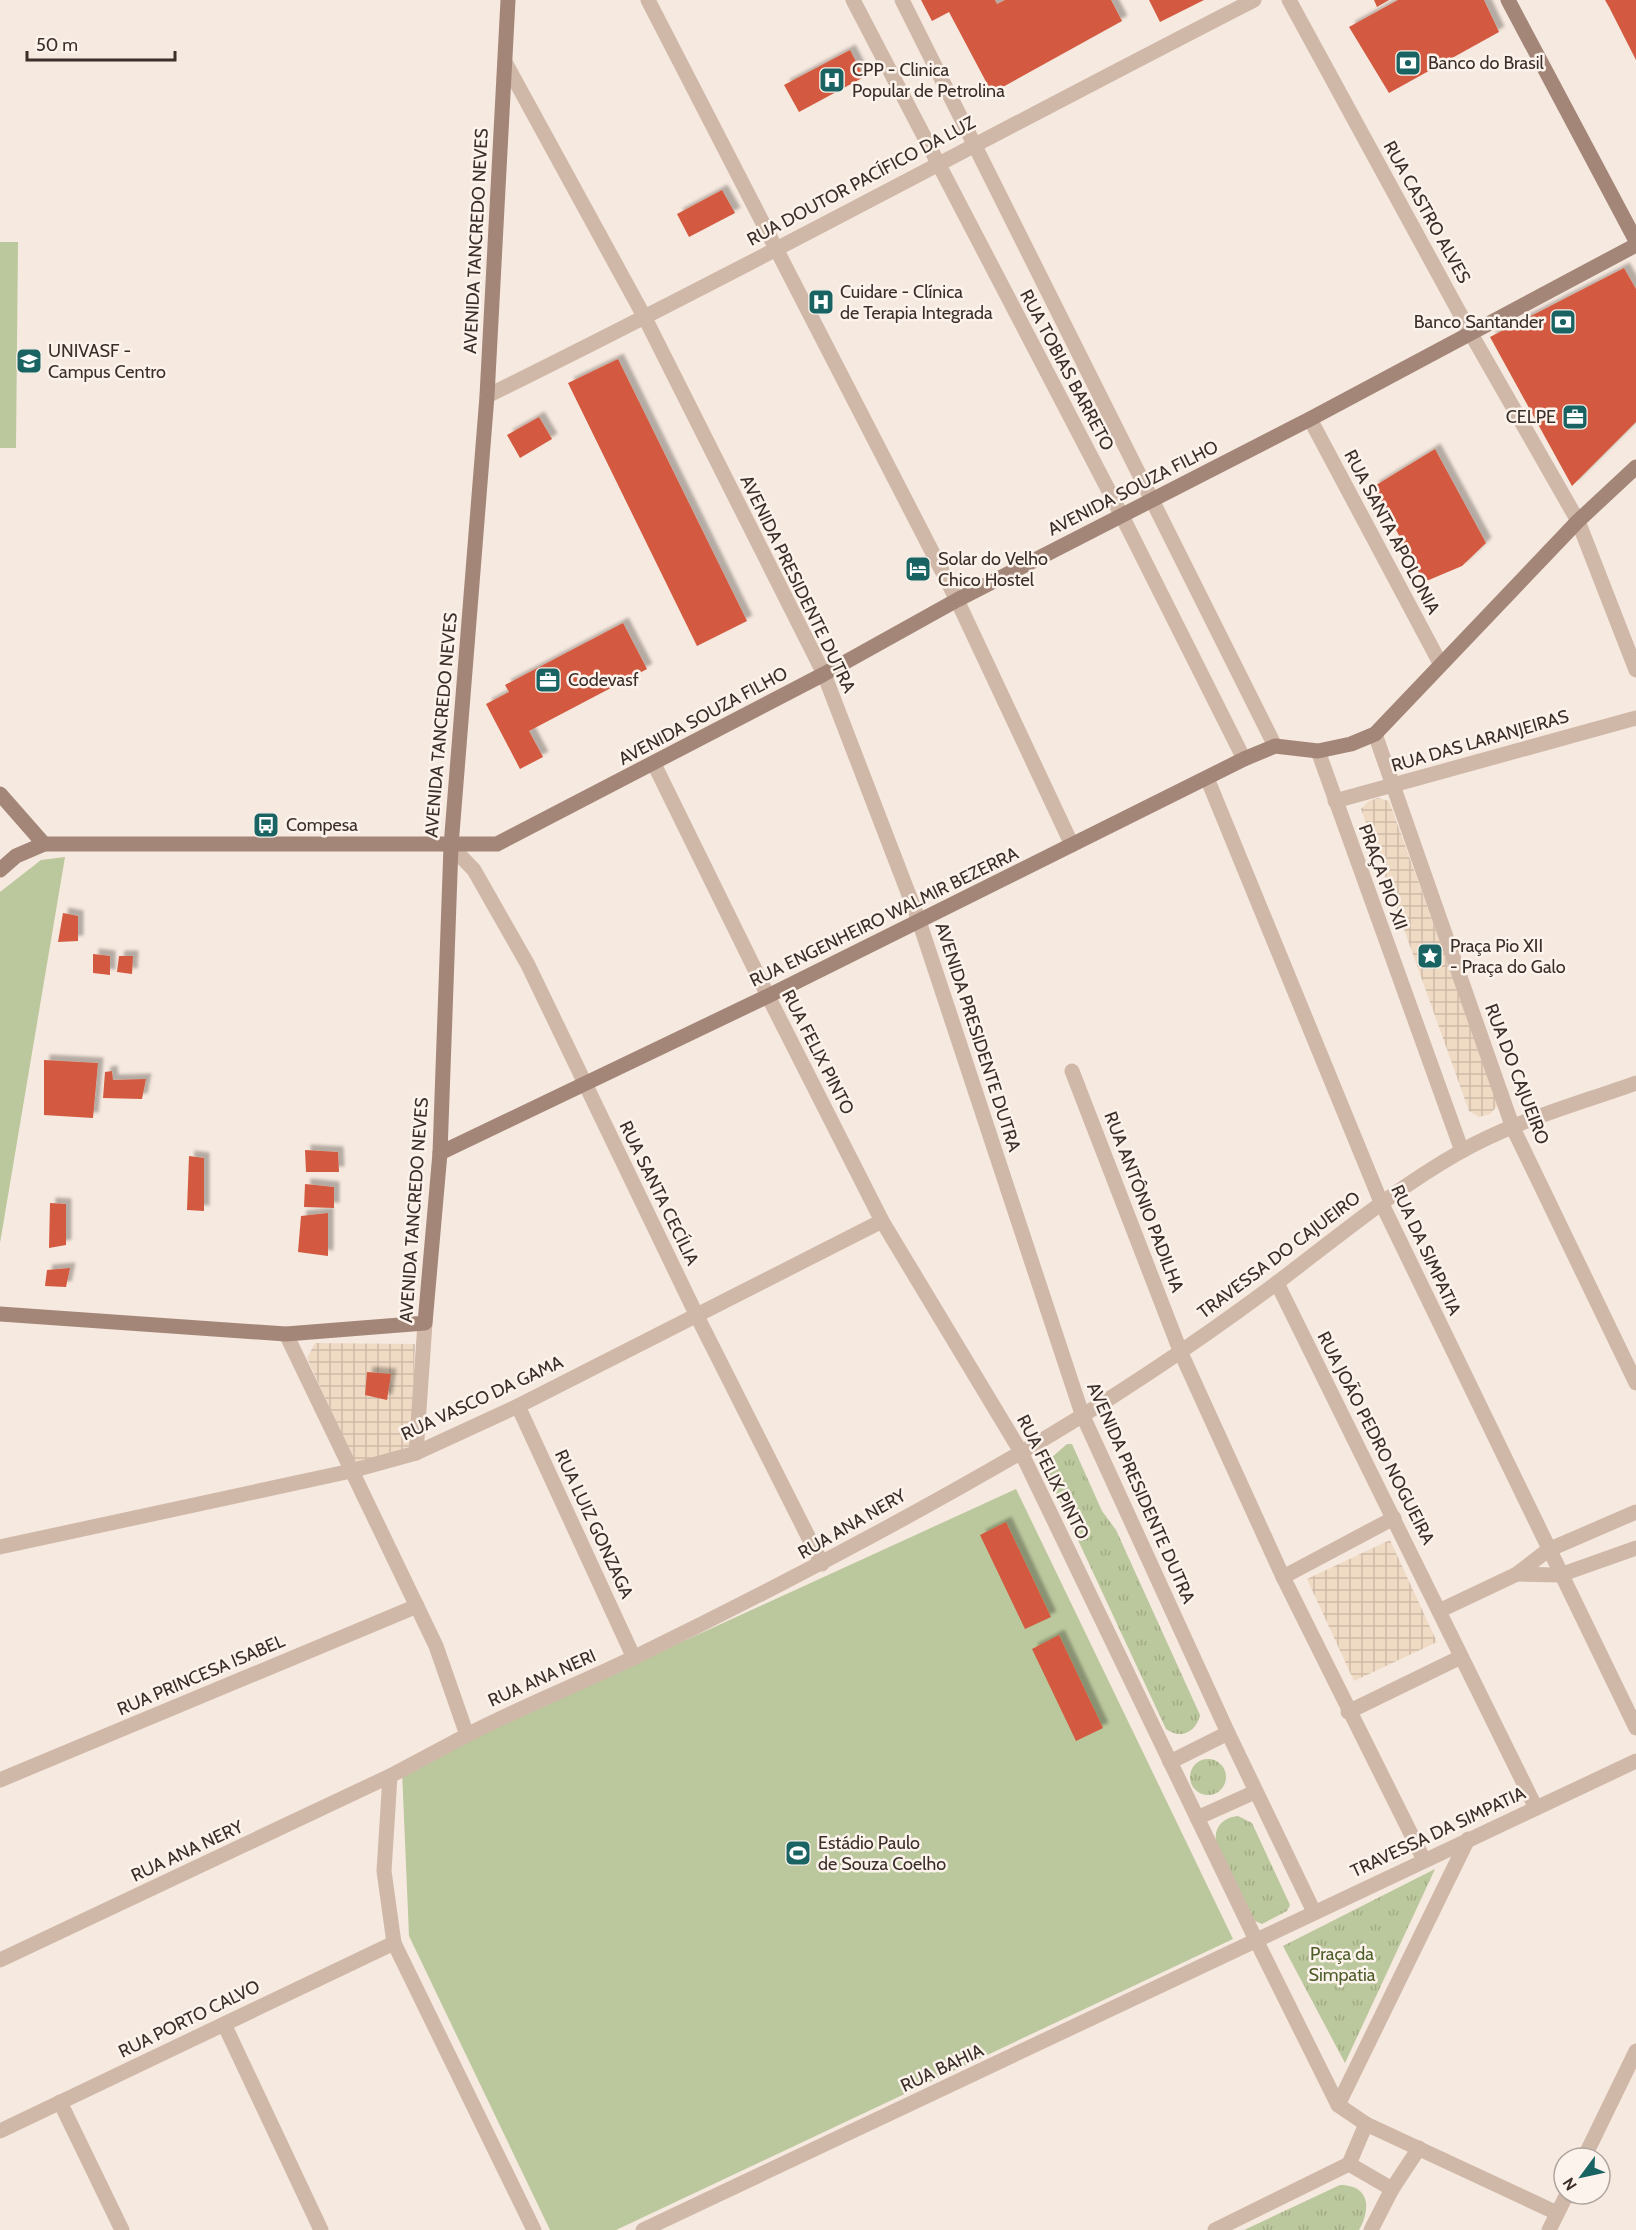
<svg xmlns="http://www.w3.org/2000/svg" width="1636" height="2230" viewBox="0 0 1636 2230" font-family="Cabin,sans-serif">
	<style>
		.grass { fill: #bbc79c }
		.park { fill: url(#park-tufts) }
		.plaza { fill: url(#plaza-grid) }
		.building { fill: #d35a3f; filter: url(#shadow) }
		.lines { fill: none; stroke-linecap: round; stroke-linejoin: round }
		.minor { stroke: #d0b8a9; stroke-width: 15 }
		.tertiary { stroke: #d0b8a9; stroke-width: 15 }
		.secondary { stroke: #a48679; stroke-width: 15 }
		.labels { text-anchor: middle; stroke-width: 5; stroke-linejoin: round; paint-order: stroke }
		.poi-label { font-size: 18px; fill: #3c2e29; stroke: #fcf4ec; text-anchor: start }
		.street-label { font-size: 18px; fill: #3c2e29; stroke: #fcf4ec }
		.park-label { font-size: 18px; fill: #4e5d2a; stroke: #fcf4ec }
	</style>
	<defs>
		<pattern id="park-tufts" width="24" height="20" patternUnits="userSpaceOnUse" patternTransform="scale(1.5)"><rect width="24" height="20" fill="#bbc79c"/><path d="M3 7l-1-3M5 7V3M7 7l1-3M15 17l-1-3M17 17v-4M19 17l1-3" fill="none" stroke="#a2ab86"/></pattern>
		<pattern id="plaza-grid" width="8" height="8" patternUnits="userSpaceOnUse" patternTransform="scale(1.5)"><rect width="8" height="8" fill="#efdac4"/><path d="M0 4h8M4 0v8" fill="none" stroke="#cebba8"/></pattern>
		<filter id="shadow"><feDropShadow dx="5.5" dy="-5.5" stdDeviation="1.5" flood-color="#0004"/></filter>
	</defs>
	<rect width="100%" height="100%" fill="#f6e9df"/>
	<!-- grass -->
	<g class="grass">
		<path d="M 0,242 L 18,242 L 16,448 L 0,448 Z"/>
		<path d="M 65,857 L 0,1243 L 0,892 L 41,860 Z"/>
		<path d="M 1016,1489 L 1233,1939 L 616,2230 L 550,2230 L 409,1936 L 402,1770 Z"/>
	</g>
	<!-- park -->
	<g class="park">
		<path d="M 1067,1444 L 1072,1444 L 1102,1511 L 1116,1530 L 1200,1715 C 1196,1732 1181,1740 1166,1729 L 1043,1465 Z"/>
		<circle cx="1208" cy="1777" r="18"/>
		<path d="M 1238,1816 L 1252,1823 L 1290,1905 L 1287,1911 L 1262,1924 L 1255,1921 C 1246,1902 1219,1857 1216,1840 C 1214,1825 1226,1817 1238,1816 Z"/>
		<path d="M 1435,1869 L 1345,2063 L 1283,1946 Z"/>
		<path d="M 1340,2185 C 1370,2185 1371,2209 1359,2230 L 1244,2230 Z"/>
	</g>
	<!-- plaza -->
	<g class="plaza">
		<path d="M 1378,798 L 1389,801 L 1499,1104 L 1490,1114 L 1479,1117 L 1469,1111 L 1361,809 L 1369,801 Z"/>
		<path d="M 315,1343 L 415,1344 L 411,1446 L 356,1466 L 307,1358 Z"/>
		<path d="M 1390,1540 L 1437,1642 L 1354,1681 L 1307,1579 Z"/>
	</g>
	<!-- building -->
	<g class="building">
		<path d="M 921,0 L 995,0 L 997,4 L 1005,0 L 1111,0 L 1122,21 L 992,93 L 949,12 L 932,21 Z"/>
		<path d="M 1149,0 L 1204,0 L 1160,22 Z"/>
		<path d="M 1374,0 L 1389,0 L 1377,7 Z"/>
		<path d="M 1398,0 L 1484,0 L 1499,32 L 1389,93 L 1349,27 Z"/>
		<path d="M 1605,0 L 1636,0 L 1636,60 L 1609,7 Z"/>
		<path d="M 850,50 L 864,77 L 799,112 L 784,85 Z"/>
		<path d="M 722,190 L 735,213 L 689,237 L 677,214 Z"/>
		<path d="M 1624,268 L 1636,289 L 1636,422 L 1572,486 L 1490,337 Z"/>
		<path d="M 618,359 L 747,621 L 697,646 L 568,383 Z"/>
		<path d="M 539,417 L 552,439 L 520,458 L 507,435 Z"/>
		<path d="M 1435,449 L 1486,543 L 1462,566 L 1424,582 L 1373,487 Z"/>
		<path d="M 623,623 L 647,669 L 529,731 L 543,757 L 520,769 L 486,704 L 509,692 L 505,685 Z"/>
		<path d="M 63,913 L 78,916 L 78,941 L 58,942 Z"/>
		<path d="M 93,954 L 110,956 L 110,975 L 93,973 Z"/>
		<path d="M 119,956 L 133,956 L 132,974 L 117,972 Z"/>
		<path d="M 44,1060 L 98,1063 L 93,1118 L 44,1115 Z"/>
		<path d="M 112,1071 L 113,1080 L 146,1079 L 142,1099 L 103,1098 L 105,1072 Z"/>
		<path d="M 305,1150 L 338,1152 L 339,1172 L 306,1172 Z"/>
		<path d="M 189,1156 L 204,1158 L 204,1211 L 187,1210 Z"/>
		<path d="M 305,1184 L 334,1187 L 334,1208 L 304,1207 Z"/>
		<path d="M 50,1203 L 66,1204 L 66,1245 L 49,1248 Z"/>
		<path d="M 328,1213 L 328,1256 L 298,1252 L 301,1216 Z"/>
		<path d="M 70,1268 L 66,1287 L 45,1286 L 47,1270 Z"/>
		<path d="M 367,1372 L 391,1374 L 387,1400 L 365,1395 Z"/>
		<path d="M 1006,1522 L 1051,1617 L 1025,1629 L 980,1535 Z"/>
		<path d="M 1059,1635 L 1103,1728 L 1076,1741 L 1032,1649 Z"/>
	</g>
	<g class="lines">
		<!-- minor -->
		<g class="minor">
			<path d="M 648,0 L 957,600 L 1072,845"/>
			<path d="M 1289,0 L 1470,332 L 1578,521 L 1636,670"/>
			<path d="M 505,62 L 645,318 L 824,674 L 919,921 L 1082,1414 L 1228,1733 L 1314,1912"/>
			<path d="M 1310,419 L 1440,663"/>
			<path d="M 1375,734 L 1513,1128 L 1636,1383"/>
			<path d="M 1318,751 L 1462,1151"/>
			<path d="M 654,764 L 768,996 L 882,1221 L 1021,1452 L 1257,1942 L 1338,2105 L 1366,2124 L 1349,2164 L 1392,2189"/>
			<path d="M 1207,778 L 1381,1202 L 1636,1728"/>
			<path d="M 1335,801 L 1636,718"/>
			<path d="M 451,846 L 474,870 L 528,965 L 697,1316 L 822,1564"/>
			<path d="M 1072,1071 L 1181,1353 L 1283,1577 L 1424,1860"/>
			<path d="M 1277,1283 L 1536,1808"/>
			<path d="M 518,1406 L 634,1658"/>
			<path d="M 416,1453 L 425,1323"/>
			<path d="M 0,1547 L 351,1471 L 416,1453 L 518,1406 L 882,1221"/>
			<path d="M 1517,1574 L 1560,1575 L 1636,1548"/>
			<path d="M 1283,1577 L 1394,1518"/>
			<path d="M 1441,1610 L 1517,1574 L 1548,1550 L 1636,1512"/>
			<path d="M 1348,1712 L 1461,1657"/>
			<path d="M 467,1735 C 523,1706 582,1683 639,1655 C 768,1592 896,1525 1020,1453 C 1108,1402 1192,1346 1274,1285 C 1335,1239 1393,1190 1460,1152 C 1514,1121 1578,1104 1636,1083"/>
			<path d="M 1170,1762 L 1228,1733"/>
			<path d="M 0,1780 L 417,1606"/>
			<path d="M 1197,1818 L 1255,1792"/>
			<path d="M 0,1960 L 390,1776"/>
			<path d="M 224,2024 L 321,2230"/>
			<path d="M 60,2102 L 122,2230"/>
			<path d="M 1338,2105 L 1468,1839"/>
			<path d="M 1366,2124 L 1557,2213"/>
			<path d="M 0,2131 L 394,1943"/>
			<path d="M 643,2230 L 1636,1761"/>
			<path d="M 1215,2230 L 1349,2164"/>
			<path d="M 1371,2230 L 1392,2189 L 1419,2148"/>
		</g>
		<!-- tertiary -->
		<g class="tertiary">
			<path d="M 853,0 L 1122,516 L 1244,759"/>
			<path d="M 902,0 L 1275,746"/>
			<path d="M 487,396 C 745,269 998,131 1254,0"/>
			<path d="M 286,1334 L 436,1646 L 467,1735 L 390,1776 L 384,1871 L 394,1943 L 534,2230"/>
			<path d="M 1584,2158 L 1636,2051"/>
			<path d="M 1549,2230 L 1567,2194"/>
		</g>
		<!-- secondary -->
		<g class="secondary">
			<path d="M 1508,0 L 1636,241"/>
			<path d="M 0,794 L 44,844"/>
			<path d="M 0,870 L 16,856 L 44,844 L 497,844 L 824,674 L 957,600 L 1310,419 L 1636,245"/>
			<path d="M 440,1153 L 768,996 L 1244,759 L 1275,746 L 1318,751 L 1351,744 L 1375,734 L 1578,521 L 1636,467"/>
			<path d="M 0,1314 L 286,1334 L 425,1323 L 440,1153 L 451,846 L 487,396 L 508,0"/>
		</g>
	</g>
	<!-- icons -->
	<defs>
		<g id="bank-square" transform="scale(1.35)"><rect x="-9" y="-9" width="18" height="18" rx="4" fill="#196363" stroke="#fcf4ec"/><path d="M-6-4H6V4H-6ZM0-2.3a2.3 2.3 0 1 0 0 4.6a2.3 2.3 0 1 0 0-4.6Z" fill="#fff"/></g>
		<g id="hospital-square" transform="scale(1.35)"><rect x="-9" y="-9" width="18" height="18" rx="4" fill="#196363" stroke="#fcf4ec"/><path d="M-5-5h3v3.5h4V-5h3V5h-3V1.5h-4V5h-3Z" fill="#fff"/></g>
		<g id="university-square" transform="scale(1.35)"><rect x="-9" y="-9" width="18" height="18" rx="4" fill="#196363" stroke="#fcf4ec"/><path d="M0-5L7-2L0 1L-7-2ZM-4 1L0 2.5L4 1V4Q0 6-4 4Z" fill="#fff"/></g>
		<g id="office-square" transform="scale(1.35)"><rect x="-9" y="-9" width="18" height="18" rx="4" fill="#196363" stroke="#fcf4ec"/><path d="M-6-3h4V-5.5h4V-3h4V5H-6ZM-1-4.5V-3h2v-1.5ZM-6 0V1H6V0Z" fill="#fff"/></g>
		<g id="hotel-square" transform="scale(1.35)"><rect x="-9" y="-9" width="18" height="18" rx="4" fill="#196363" stroke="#fcf4ec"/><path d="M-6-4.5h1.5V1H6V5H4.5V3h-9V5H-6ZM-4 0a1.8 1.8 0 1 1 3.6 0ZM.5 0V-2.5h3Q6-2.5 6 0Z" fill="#fff"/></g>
		<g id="bus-square" transform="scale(1.35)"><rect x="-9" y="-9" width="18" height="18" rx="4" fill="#196363" stroke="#fcf4ec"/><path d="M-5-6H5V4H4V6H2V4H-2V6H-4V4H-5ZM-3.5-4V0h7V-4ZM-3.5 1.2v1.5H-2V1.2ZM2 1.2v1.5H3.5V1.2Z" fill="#fff"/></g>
		<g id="sight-square" transform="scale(1.35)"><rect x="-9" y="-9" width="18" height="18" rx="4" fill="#196363" stroke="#fcf4ec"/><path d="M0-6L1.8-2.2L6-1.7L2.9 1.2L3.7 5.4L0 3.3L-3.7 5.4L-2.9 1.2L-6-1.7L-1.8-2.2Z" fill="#fff"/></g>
		<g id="stadium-square" transform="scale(1.35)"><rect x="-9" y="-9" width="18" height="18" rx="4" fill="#196363" stroke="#fcf4ec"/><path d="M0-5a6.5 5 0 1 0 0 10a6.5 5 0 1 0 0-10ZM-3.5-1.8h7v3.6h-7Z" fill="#fff"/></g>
	</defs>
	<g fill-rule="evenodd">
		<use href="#bank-square" x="1408" y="63"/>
		<use href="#hospital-square" x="832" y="80"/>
		<use href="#hospital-square" x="821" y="302"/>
		<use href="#bank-square" x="1563" y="322"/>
		<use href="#university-square" x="29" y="361"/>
		<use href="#office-square" x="1575" y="417"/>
		<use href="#hotel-square" x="918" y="569"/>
		<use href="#office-square" x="548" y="680"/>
		<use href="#bus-square" x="266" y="825"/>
		<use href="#sight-square" x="1430" y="956"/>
		<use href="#stadium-square" x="798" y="1853"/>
	</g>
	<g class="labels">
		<!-- poi labels -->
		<g class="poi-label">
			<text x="1428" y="69">Banco do Brasil</text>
			<text x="852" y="76">CPP - Clinica<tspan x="852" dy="21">Popular de Petrolina</tspan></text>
			<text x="840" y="298">Cuidare - Clínica<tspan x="840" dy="21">de Terapia Integrada</tspan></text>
			<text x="1544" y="328" text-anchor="end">Banco Santander</text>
			<text x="48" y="357">UNIVASF -<tspan x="48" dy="21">Campus Centro</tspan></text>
			<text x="1556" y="423" text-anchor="end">CELPE</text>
			<text x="938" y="565">Solar do Velho<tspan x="938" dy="21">Chico Hostel</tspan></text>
			<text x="568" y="686">Codevasf</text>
			<text x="286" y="831">Compesa</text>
			<text x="1450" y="952">Praça Pio XII<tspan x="1450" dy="21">- Praça do Galo</tspan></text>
			<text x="818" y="1849">Estádio Paulo<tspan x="818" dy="21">de Souza Coelho</tspan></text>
		</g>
		<!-- street labels -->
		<g class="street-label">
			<text transform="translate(861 181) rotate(-28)" y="6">RUA DOUTOR PACÍFICO DA LUZ</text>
			<text transform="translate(1427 212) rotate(61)" y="6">RUA CASTRO ALVES</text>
			<text transform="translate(476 241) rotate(-87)" y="6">AVENIDA TANCREDO NEVES</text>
			<text transform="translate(1067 370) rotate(62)" y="6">RUA TOBIAS BARRETO</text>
			<text transform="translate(1133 488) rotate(-27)" y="6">AVENIDA SOUZA FILHO</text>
			<text transform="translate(1392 532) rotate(62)" y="6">RUA SANTA APOLONIA</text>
			<text transform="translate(798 584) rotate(64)" y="6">AVENIDA PRESIDENTE DUTRA</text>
			<text transform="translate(703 716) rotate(-28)" y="6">AVENIDA SOUZA FILHO</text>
			<text transform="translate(441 725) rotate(-85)" y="6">AVENIDA TANCREDO NEVES</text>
			<text transform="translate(1480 741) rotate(-16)" y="6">RUA DAS LARANJEIRAS</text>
			<text transform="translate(1383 877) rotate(70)" y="6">PRAÇA PIO XII</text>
			<text transform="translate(884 917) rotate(-26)" y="6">RUA ENGENHEIRO WALMIR BEZERRA</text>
			<text transform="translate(978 1037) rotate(72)" y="6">AVENIDA PRESIDENTE DUTRA</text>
			<text transform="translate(818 1052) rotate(63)" y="6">RUA FELIX PINTO</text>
			<text transform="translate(1517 1074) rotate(69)" y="6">RUA DO CAJUEIRO</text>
			<text transform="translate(659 1193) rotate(64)" y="6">RUA SANTA CECÍLIA</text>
			<text transform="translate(1144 1202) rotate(69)" y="6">RUA ANTÔNIO PADILHA</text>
			<text transform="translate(414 1210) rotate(-86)" y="6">AVENIDA TANCREDO NEVES</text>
			<text transform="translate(1426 1250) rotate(65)" y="6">RUA DA SIMPATIA</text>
			<text transform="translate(1279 1255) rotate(-37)" y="6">TRAVESSA DO CAJUEIRO</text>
			<text transform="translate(482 1398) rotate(-25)" y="6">RUA VASCO DA GAMA</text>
			<text transform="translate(1376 1438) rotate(63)" y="6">RUA JOÃO PEDRO NOGUEIRA</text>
			<text transform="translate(1053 1477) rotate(63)" y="6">RUA FELIX PINTO</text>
			<text transform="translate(1141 1493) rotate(66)" y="6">AVENIDA PRESIDENTE DUTRA</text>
			<text transform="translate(594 1524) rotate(65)" y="6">RUA LUIZ GONZAGA</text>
			<text transform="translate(852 1524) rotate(-30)" y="6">RUA ANA NERY</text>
			<text transform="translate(201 1675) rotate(-23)" y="6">RUA PRINCESA ISABEL</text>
			<text transform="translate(542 1678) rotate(-24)" y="6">RUA ANA NERI</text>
			<text transform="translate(1438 1832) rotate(-25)" y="6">TRAVESSA DA SIMPATIA</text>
			<text transform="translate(187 1851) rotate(-25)" y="6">RUA ANA NERY</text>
			<text transform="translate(189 2019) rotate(-26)" y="6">RUA PORTO CALVO</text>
			<text transform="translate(942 2068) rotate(-25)" y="6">RUA BAHIA</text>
		</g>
		<!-- park labels -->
		<g class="park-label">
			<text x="1342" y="1960">Praça da<tspan x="1342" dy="21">Simpatia</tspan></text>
		</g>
	</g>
	<!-- north arrow -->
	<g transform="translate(1582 2176) rotate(237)"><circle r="28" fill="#fcf4ec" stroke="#afa59e" stroke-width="1.5"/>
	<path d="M0-4.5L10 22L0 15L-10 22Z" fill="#196363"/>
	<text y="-9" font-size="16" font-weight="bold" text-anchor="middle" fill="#3c2e29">N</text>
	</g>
	<!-- scale -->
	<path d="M27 51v9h148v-9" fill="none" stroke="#3c2e29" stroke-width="3"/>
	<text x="36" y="51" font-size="18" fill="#3c2e29" stroke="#fcf4ec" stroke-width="4.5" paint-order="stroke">50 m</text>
</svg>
